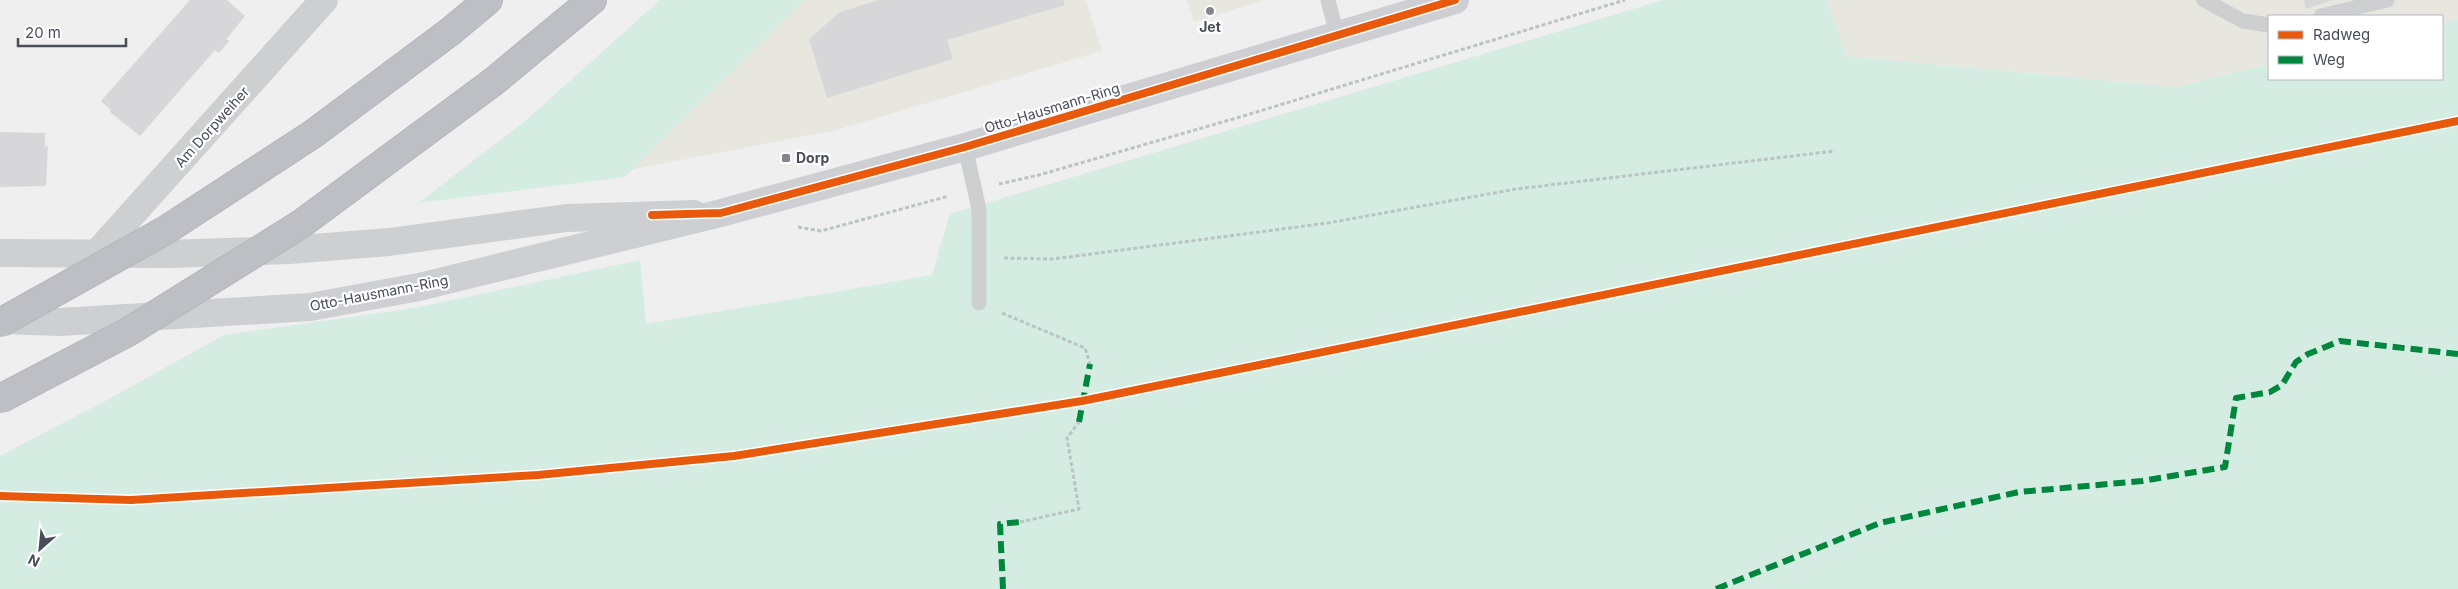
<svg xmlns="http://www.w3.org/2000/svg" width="2458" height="589" viewBox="0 0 2458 589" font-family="Inter,sans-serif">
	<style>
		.commercial { fill: #e7e7df }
		.green { fill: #d5ece3 }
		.building { fill: #d7d7d9 }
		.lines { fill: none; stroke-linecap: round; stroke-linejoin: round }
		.highway-casing { stroke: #b4b6bd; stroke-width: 30 }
		.path { stroke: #b9c4c3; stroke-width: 3; stroke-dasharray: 4 2.5; stroke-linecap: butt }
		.lane { stroke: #cdcfd1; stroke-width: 15 }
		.street { stroke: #cdcfd1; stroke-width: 28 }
		.secondary { stroke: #cecfd2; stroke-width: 28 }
		.highway { stroke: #bebfc5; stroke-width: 28 }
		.highway-bridge-casing { stroke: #b4b6bd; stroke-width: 30; stroke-linecap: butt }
		.highway-bridge { stroke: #bebfc5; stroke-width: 28 }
		.quiet { stroke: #00873e; stroke-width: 6; stroke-dasharray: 12 6; stroke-linecap: butt }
		.cycleway-casing { stroke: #fff; stroke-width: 11 }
		.cycleway { stroke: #e8590c; stroke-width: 8 }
		.poi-dot { fill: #82868e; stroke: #fff; stroke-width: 2 }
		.labels { text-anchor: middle; stroke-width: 4.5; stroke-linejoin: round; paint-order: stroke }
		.poi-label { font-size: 14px; font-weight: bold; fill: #484d59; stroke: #fff }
		.street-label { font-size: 14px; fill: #484d59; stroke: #fff }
	</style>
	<rect width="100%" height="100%" fill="#efefef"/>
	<!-- commercial -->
	<g class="commercial">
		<path d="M 804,0 L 1086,0 L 1102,51 L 836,130 L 630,170 Z"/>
		<path d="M 1187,0 L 1264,0 L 1194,22 Z"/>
		<path d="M 1827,0 L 2458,0 L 2458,19 L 2442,23 L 2442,16 L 2269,16 L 2269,64 L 2177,87 L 1846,56 Z"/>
	</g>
	<!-- green -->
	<g class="green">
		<path d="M 660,0 L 804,0 L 625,177 L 418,203 L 524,122 Z"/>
		<path d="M 1663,0 L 1827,0 L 1846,56 L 2176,87 L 2269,64 L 2269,79 L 2442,79 L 2442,23 L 2458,19 L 2458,589 L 0,589 L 0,456 L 107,400 L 224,335 L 415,308 L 640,260 L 646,324 L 932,275 L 950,214 Z"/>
	</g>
	<!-- building -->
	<g class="building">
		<path d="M 190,0 L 227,0 L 245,16 L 228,37 L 226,39 L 229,41 L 219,53 L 215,50 L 140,136 L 110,112 L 111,110 L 101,101 Z"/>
		<path d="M 879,0 L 1063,0 L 1065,5 L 947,40 L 953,59 L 827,98 L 809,39 L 840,12 Z"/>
		<path d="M 2304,0 L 2333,0 L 2306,9 Z"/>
		<path d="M 0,132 L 45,133 L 45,147 L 48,146 L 46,186 L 0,187 Z"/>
	</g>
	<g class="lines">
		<!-- highway casing -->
		<g class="highway-casing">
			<g id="highway">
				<path d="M 451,31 L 488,0"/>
				<path d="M 493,82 L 592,0"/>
			</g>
		</g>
		<!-- path -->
		<g class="path">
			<path d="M 999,184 L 1039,175 L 1240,117 L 1625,0"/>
			<path d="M 798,227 L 821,231 L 949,196"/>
			<path d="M 1004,258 L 1053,259 L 1328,223 L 1516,189 L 1835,151"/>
			<path d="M 1002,313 L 1085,348 L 1090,364"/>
			<path d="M 1020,522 L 1079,509 L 1067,438 L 1079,422"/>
		</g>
		<!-- lane -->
		<g class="lane">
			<path d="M 1328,0 L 1337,35"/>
			<path d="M 2204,0 L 2243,21 L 2269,25"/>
			<path d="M 2321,16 L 2387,0"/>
			<path d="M 965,147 L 979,209 L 979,303"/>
		</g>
		<!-- street -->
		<g class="street">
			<path d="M 98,252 L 324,0"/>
			<path d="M 0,253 L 168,254 L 289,250 L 389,242 L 567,218 L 694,214"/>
		</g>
		<!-- secondary -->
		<path class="secondary" d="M 0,320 L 60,322 L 310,307 L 419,287 L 721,213 L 965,147 L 1455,0"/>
		<!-- highway -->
		<use href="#highway" class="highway"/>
		<!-- highway-bridge casing -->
		<g class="highway-bridge-casing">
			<g id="highway-bridge">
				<path d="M 0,323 L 166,230 L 313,134 L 451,31"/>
				<path d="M 0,399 L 128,332 L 301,224 L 493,82"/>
			</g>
		</g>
		<!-- highway-bridge -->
		<use href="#highway-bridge" class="highway-bridge"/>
		<!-- quiet -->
		<g class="quiet">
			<path d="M 1079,422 L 1090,364"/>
			<path d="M 1003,589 L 1000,524 L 1020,522"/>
			<path d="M 1716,589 L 1880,523 L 2019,492 L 2142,481 L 2225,467 L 2236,398 L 2270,392 L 2282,385 L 2296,362 L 2308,354 L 2340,341 L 2458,354"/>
		</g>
		<!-- cycleway casing -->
		<g class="cycleway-casing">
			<g id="cycleway">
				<path d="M 652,215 L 721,213 L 965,147 L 1455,0"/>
				<path d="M 0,496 L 131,500 L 538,475 L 734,456 L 1082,401 L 2458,121"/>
			</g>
		</g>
		<!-- cycleway -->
		<use href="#cycleway" class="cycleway"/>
	</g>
	<!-- markers -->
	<g class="poi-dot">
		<circle cx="1210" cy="11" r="5"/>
		<rect x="781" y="153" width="10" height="10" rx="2.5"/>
	</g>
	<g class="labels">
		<!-- poi labels -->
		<g class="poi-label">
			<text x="1210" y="32">Jet</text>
			<text x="796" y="163" text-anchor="start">Dorp</text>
		</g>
		<!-- street labels -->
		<g class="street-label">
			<text transform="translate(1052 108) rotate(-17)" y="5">Otto-Hausmann-Ring</text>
			<text transform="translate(212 127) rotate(-48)" y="5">Am Dorpweiher</text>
			<text transform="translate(379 293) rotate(-11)" y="5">Otto-Hausmann-Ring</text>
		</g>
	</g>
	<!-- legend -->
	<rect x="2268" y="15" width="175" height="65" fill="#ffffff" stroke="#b6b8bd"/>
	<rect x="2278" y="31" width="25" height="8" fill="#e8590c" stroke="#b6b8bd"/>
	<text x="2313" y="40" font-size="15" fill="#484d59">Radweg</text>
	<rect x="2278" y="56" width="25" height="8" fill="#00873e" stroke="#b6b8bd"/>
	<text x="2313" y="65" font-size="15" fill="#484d59">Weg</text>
	<!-- north arrow -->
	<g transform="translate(40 549) rotate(207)" stroke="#ffffff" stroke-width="4" paint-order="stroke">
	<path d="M0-4L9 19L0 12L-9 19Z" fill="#484d59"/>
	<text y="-8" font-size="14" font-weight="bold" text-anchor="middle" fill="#484d59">N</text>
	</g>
	<!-- scale -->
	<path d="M18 38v8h108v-8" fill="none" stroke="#484d59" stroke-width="2.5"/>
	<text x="25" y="38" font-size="15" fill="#484d59" stroke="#ffffff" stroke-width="4" paint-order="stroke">20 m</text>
</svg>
